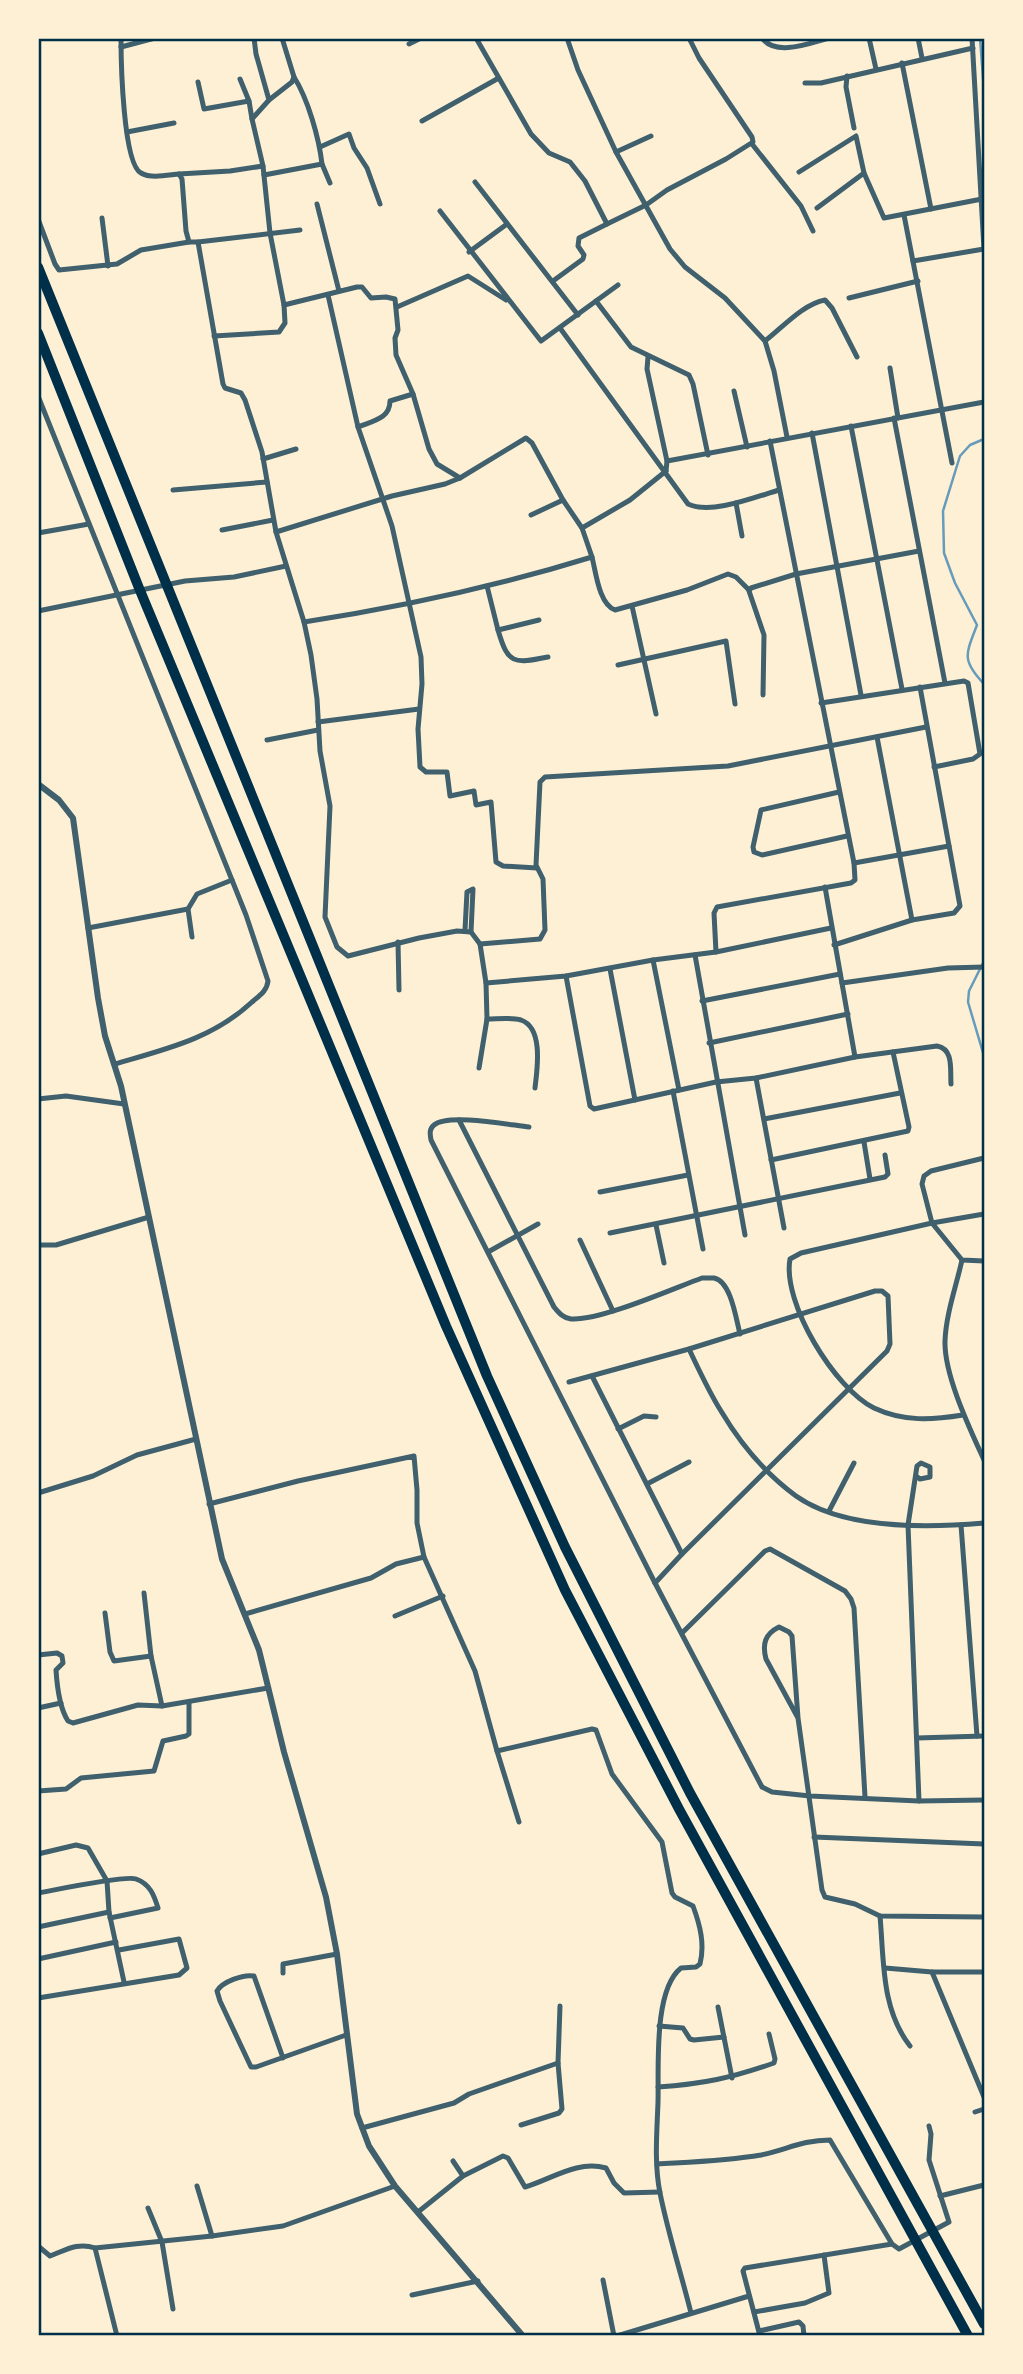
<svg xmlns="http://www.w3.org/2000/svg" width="1023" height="2374" viewBox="0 0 1023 2374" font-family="'Space Grotesk',sans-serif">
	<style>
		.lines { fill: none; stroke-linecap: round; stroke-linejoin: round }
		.stream { stroke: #669bbc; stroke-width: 2.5 }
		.minor { stroke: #3f606c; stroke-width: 5 }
		.tertiary { stroke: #3f606c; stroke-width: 6 }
		.motorway { stroke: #003049; stroke-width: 10 }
		.neatline { fill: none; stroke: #003049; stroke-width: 2.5 }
	</style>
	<rect width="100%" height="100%" fill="#fdf0d5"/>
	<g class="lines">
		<!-- stream -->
		<g class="stream">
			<path d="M 980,38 L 984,91"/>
			<path d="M 984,439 L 970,445 L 960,456 L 943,511 L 944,553 L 955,583 L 977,625 C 966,654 961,660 984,684"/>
			<path d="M 984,961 L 969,991 L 968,1002 L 984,1056"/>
		</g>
		<!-- minor -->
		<g class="minor">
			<path d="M 121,38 C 121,61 123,164 141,173 C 151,179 168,175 179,174 L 182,179 L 186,231 L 189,242 L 198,242 L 223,384 L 225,388 L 241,393 L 245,400 L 262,452 L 276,532 L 304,622 L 311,655 L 317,699 L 320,751 L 330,806 L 325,917 L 337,947 L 348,956 L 419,938 L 457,931 L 471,932 L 480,944 L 486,983 L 487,1019 L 479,1068"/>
			<path d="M 254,38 L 256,54 L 269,100 L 252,119 L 263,166 L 270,233 L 284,305 L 357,287 L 362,287 L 371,298 L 386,297 L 395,299 L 398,330 L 395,338 L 396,355 L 413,394 L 429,449 L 437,464 L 460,478"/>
			<path d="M 476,38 L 531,134 L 549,153 L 570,162 L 585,181 L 607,224 L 646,205 L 667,190 L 726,159 L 753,142 L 752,137 L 699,58 L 689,38"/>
			<path d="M 567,38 L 578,70 L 616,152 L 670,249 L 685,267 L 725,298 L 765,341 L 774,371 L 787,437"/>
			<path d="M 762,38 C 776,57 810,43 829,38"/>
			<path d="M 869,38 L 876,69"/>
			<path d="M 918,38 L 922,58"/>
			<path d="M 972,38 L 984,249"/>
			<path d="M 409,44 L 421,38"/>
			<path d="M 121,47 L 155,38"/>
			<path d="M 902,63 L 931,209"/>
			<path d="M 847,76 L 846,87 L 854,128"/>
			<path d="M 294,77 C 308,99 319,138 322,164"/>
			<path d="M 240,79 L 249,101 L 252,119"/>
			<path d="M 198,82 L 204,109 L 249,101"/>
			<path d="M 805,83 L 821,83 L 973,48"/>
			<path d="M 269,100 L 292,82 L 294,77 L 282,38"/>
			<path d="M 422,121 L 497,79"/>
			<path d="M 127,132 L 174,123"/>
			<path d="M 752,144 L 801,206 L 813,231"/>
			<path d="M 320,147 L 349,134 L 354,148 L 367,168 L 380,204"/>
			<path d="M 616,152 L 651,136"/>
			<path d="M 799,172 L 856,136 L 864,173 L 884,218 L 982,199"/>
			<path d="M 179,174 L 230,171 L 263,166"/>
			<path d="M 264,175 L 322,164 L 330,183"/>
			<path d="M 475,182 L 578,315"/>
			<path d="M 317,204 L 339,291"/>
			<path d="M 817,208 L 864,173"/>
			<path d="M 440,211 L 541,341 L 596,301 L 631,347 L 689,375 L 693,384 L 708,455"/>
			<path d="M 904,215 L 952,463"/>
			<path d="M 102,218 L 108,266"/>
			<path d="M 38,219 L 55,264 L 59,270 L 117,264 L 141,250 L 189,242"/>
			<path d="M 198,242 L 300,230"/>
			<path d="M 469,252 L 507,224"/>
			<path d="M 913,261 L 984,249"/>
			<path d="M 553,281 L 583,259 L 584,255 L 578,246 L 579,238 L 607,224"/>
			<path d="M 328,295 L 358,427 L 392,526 L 421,657 L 422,684 L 418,729 L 420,767 L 426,772 L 447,772 L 450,796 L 474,791 L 476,805 L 491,802 L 496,862 L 503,866 L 537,868"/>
			<path d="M 849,298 L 918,281"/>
			<path d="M 596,301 L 618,285"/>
			<path d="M 397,307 L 468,276 L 506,300"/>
			<path d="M 560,328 L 688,504 C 711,515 755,497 779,490"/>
			<path d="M 214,336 L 279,332 L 285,323 L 284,305"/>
			<path d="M 765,341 C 782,328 803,304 825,300 L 832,308 L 857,357"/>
			<path d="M 648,357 L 647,369 L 667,461"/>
			<path d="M 890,368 L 898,418"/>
			<path d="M 734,391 L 747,447"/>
			<path d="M 38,396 L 246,915 L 268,981 C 267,991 259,996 252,1002 C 212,1039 166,1049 115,1064"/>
			<path d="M 894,418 L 945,683"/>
			<path d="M 851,426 L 902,689"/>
			<path d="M 358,427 C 372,421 390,419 390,401 L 413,394"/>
			<path d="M 812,433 L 861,695"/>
			<path d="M 263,459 L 296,449"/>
			<path d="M 666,471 L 667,461 L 984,402"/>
			<path d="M 173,490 L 267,482"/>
			<path d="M 736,503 L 742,536"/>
			<path d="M 531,515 L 563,500"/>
			<path d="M 582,528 L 630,500 L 666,471"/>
			<path d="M 222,530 L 273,520"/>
			<path d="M 276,532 L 392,496 L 445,484 L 460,478 L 526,438 L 532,443 L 563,500 L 582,528 L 592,557"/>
			<path d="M 38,533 L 89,524"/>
			<path d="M 487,586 L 498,630 L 539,620"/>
			<path d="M 632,606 L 656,714"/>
			<path d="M 38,611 L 185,581 L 234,577 L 286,566"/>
			<path d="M 304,622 C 401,607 498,586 592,557 C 596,573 599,604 615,610 L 687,590 L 728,574 L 736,577 L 749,590"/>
			<path d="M 498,630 C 508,664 513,664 548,657"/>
			<path d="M 618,665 L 726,641 L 735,704"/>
			<path d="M 763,695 L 764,635 L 749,591 L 751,588 L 796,574 L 919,551"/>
			<path d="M 821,703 L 964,681 L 968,683 L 980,754 L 973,759 L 934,767"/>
			<path d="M 318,722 L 419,709"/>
			<path d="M 877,737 L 912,920"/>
			<path d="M 267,740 L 318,730"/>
			<path d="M 839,792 L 761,810 L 753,847 L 754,852 L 762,855 L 847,836"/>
			<path d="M 854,863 L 949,846"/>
			<path d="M 825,887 L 855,1057"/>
			<path d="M 88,928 L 188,909"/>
			<path d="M 465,930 L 467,892 L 473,889 L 471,932"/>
			<path d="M 192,937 L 188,909 L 197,894 L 232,880"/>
			<path d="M 398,942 L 399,990"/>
			<path d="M 480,944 L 540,939 L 545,930 L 543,879 L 536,865 L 540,782 L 545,777 L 728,766 L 926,727"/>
			<path d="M 834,945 L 912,920 L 954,913 L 960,906 L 920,687"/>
			<path d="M 716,952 L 714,913 L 717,907 L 851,883 L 855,880 L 854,863 L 770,441"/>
			<path d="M 695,955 L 745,1235"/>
			<path d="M 653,960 L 679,1090"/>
			<path d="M 610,969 L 635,1100"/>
			<path d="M 566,976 L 590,1106 L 594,1109 L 716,1082 L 756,1078 L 855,1057 L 937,1046 C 954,1049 950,1070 951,1084"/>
			<path d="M 486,983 L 566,976 L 653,960 L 716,952 L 831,928"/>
			<path d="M 842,983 L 948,968 L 984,967"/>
			<path d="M 702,1001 L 840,974"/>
			<path d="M 487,1019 C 497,1019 511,1017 521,1020 C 544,1028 537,1070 535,1088"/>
			<path d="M 709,1043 L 848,1014"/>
			<path d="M 756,1078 L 784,1228"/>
			<path d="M 673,1091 L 703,1249"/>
			<path d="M 38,1099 L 66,1096 L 124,1104"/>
			<path d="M 764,1119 L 900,1093"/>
			<path d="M 459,1120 L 554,1307 C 559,1313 563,1318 571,1319 C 600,1321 672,1289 702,1278 C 703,1278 713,1278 714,1278 C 731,1281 736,1319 740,1334"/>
			<path d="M 529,1127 C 510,1125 448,1113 434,1125 C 429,1129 430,1134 431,1140 L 655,1583 L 762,1787 L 772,1792 L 810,1796 L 919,1801 L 984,1800"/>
			<path d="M 864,1142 L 870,1179"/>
			<path d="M 984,1158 L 931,1171 L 924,1176 L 922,1184 L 932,1223 L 962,1260 L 984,1261"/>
			<path d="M 771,1160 L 908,1131 L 909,1127 L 893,1052"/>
			<path d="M 600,1192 L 688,1175"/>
			<path d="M 656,1225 L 664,1263"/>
			<path d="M 610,1233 L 885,1177 L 888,1174 L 885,1155"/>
			<path d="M 580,1240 L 613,1311"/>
			<path d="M 38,1245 L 56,1245 L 149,1217"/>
			<path d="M 488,1252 L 538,1224"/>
			<path d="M 962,1260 C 956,1287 946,1314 945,1341 C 944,1375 970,1429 984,1460"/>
			<path d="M 689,1349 C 699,1370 709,1392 721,1411 C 740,1443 766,1474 796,1496 C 844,1530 928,1528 984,1523"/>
			<path d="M 592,1376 L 682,1554"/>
			<path d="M 569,1382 L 689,1349 L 875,1291 L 882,1291 L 888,1296 L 890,1344 L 887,1351 L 682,1554 L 655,1583"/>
			<path d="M 963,1415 C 932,1420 904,1422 874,1408 C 835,1389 782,1303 790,1259 L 801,1253 L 932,1223 L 984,1214"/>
			<path d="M 618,1429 L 644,1416 L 656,1417"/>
			<path d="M 916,1476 L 920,1479 L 930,1477 L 930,1467 L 921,1463 L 917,1466 L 908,1525 L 919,1801"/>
			<path d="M 647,1484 L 689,1462"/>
			<path d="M 38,1493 L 93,1476 L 137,1455 L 196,1439"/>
			<path d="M 209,1504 L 298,1481 L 414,1456 L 417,1490 L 417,1523 L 424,1557 L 475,1671 L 497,1751 L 592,1729 L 596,1730 L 612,1774 L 662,1842 L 672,1893 L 675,1897 L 693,1906 C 700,1925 705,1944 700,1964 L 696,1967 L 681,1968 C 653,1990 659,2069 658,2102 C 657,2132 654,2163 660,2193 C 668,2233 681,2273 691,2313"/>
			<path d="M 829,1511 L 854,1463"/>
			<path d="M 961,1525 L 977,1736"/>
			<path d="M 144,1593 L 151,1656 L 162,1706"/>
			<path d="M 105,1613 L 110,1652 L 114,1661 L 151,1656"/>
			<path d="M 245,1614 L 371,1578 L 396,1564 L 424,1557"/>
			<path d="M 395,1616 L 443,1596"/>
			<path d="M 682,1633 L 765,1551 L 770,1549 L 845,1591 L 851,1599 L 854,1608 L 865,1797"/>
			<path d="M 38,1655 L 57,1653 L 62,1656 L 63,1663 L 56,1670 C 57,1686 59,1707 68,1721 L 73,1723 L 138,1705 L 162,1706 L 268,1688"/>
			<path d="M 38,1708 L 61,1703"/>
			<path d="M 798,1718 L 766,1659 C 762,1644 765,1634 779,1627 L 789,1632 L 792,1636 L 798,1718 L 822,1890 L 825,1897 L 855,1904 L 880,1916 L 984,1917"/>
			<path d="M 917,1738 L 984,1736"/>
			<path d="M 497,1751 L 519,1822"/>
			<path d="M 38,1791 L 66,1789 L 81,1778 L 154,1771 L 163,1741 L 186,1736 L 189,1734 L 189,1702"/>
			<path d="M 814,1837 L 984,1844"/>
			<path d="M 38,1854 L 76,1845 L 88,1848 L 107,1881 L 109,1912 L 124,1982"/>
			<path d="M 38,1893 C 55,1890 125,1875 136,1879 C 150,1884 154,1895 158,1908 L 110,1918"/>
			<path d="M 880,1916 C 884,1960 881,2009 910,2046"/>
			<path d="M 38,1927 L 109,1912"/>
			<path d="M 38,1959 L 116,1942"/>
			<path d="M 885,1968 L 932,1972 L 984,1972"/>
			<path d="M 932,1972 L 984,2097"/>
			<path d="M 283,1973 L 283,1964 L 337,1954"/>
			<path d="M 38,1998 L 179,1975 L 187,1968 L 179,1939 L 119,1950"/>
			<path d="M 718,2007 L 732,2078"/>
			<path d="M 659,2026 L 683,2028 L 690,2039 L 694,2040 L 724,2037"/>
			<path d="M 283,2058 L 254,1976 C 243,1974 222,1982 217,1991 L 220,2001 L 251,2067 L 256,2067 L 346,2035"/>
			<path d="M 658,2087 C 703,2084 731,2078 774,2063 L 775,2059 L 769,2034"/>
			<path d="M 975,2112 L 984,2109"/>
			<path d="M 521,2125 L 559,2113 L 562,2109 L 558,2063 L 560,2006"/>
			<path d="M 362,2128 L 454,2103 L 469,2094 L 558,2063"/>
			<path d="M 453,2161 L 463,2176"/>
			<path d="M 657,2164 C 691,2162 726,2161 761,2155 C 786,2150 802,2140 830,2140 L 892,2244 L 899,2249 L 949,2222 L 929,2160 L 931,2134 L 929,2126"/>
			<path d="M 197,2186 L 212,2236"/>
			<path d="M 940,2196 L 984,2185"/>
			<path d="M 148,2208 L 162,2242 L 173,2309"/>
			<path d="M 418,2212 L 463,2176 L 503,2156 L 508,2158 L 525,2187 C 552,2179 577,2160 606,2168 L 614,2183 L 624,2193 L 660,2192"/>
			<path d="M 38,2246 L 50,2256 C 66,2250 78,2242 95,2248 L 212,2236 L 283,2226 L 395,2186"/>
			<path d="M 95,2248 L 117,2336"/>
			<path d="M 603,2280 L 614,2336"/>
			<path d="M 412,2295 L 478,2281"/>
			<path d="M 754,2312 L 805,2303 L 829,2293 L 824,2255"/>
			<path d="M 759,2331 L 799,2322 L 803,2326 L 804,2336"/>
			<path d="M 617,2336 L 749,2296"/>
			<path d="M 760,2336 L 743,2271 L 745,2268 L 892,2244"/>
		</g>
		<!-- tertiary -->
		<path class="tertiary" d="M 38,784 L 59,800 L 73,818 L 98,998 L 105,1036 L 121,1086 L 222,1559 L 259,1650 L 284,1752 L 326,1897 L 337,1954 L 357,2114 L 369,2146 L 395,2186 L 523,2336"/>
		<!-- motorway -->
		<g class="motorway">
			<path d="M 38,267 L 487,1376 L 565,1547 L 690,1793 L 984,2324"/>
			<path d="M 38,333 L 139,588 L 446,1326 L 565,1590 L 679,1809 L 968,2336"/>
		</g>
	</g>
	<!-- border -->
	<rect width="1023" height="2374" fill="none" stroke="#fdf0d5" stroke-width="80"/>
	<rect x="40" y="40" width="943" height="2294" class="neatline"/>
</svg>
